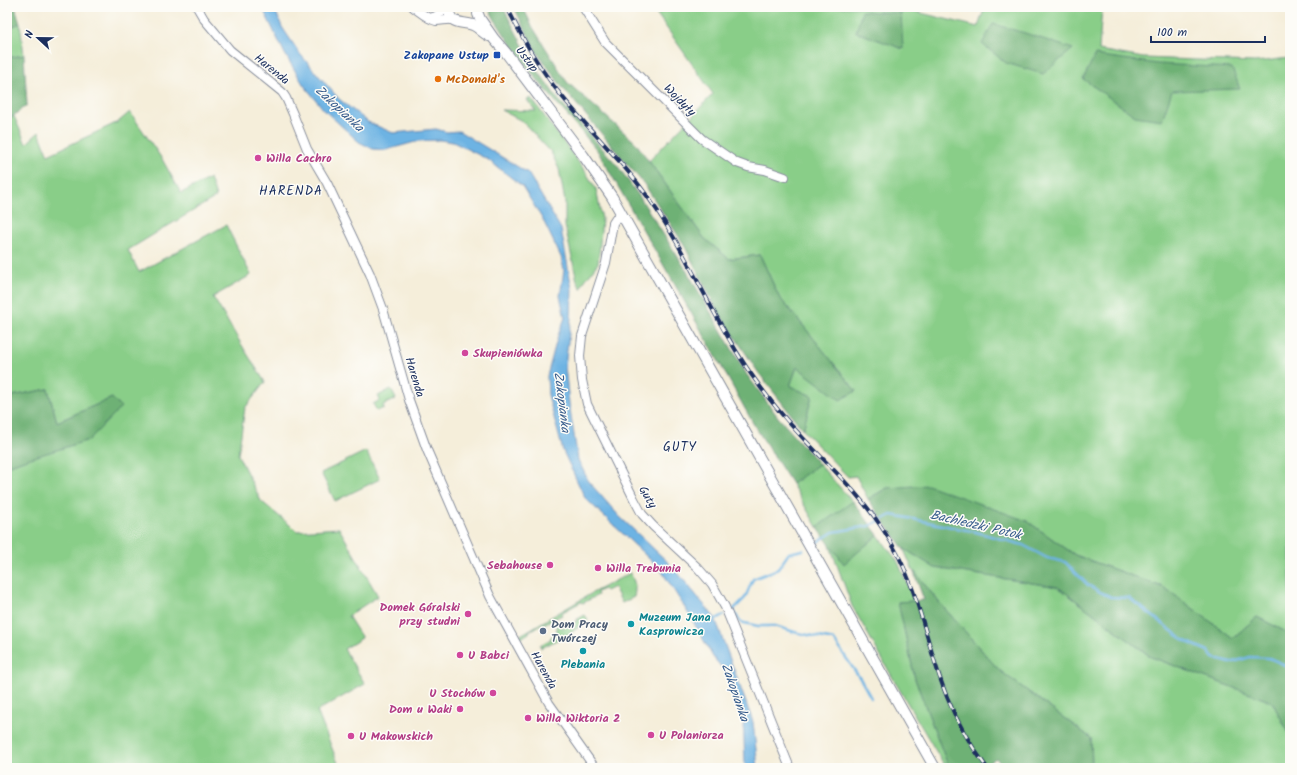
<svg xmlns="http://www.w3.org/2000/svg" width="1297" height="775" viewBox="0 0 1297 775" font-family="Kalam,sans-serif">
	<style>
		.green { fill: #89ce88; stroke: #527e73 }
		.forest { fill: #6eb174; stroke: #447069 }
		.water { fill: #6db3e3; stroke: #4471a0 }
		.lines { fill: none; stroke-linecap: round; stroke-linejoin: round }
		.stream { stroke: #6db3e3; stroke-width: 2.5 }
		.minor-casing { stroke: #888e9c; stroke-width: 10 }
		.major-casing { stroke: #888e9c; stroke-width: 12 }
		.minor { stroke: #fff; stroke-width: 8 }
		.major { stroke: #fff; stroke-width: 10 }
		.rail-casing { stroke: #1b2f5e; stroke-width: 4 }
		.rail { stroke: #fdfcf7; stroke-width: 2.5; stroke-dasharray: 8; stroke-linecap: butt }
		.transit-dot { fill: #1a4fb4; stroke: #fdfcf7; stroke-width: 1.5 }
		.food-dot { fill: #e8710a; stroke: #fdfcf7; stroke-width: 1.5 }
		.hotel-dot { fill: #d1479c; stroke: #fdfcf7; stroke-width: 1.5 }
		.culture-dot { fill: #0f9aa8; stroke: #fdfcf7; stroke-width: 1.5 }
		.service-dot { fill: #5c6f8a; stroke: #fdfcf7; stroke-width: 1.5 }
		.labels { text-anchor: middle; stroke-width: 3; stroke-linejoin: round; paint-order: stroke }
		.transit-label { font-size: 12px; font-weight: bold; fill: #164399; stroke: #fdfcf7; text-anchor: end }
		.street-label { font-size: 12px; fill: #1b2f5e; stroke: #fdfcf7 }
		.food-label { font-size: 12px; font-weight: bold; fill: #c56008; stroke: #fdfcf7; text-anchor: start }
		.hotel-label { font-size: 12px; font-weight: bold; fill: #b23c85; stroke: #fdfcf7; text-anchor: start }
		.culture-label { font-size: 12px; font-weight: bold; fill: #0d838f; stroke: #fdfcf7; text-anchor: start }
		.service-label { font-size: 12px; font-weight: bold; fill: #4e5e75; stroke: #fdfcf7; text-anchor: start }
		.water-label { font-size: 13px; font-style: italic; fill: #385d8d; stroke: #fdfcf7 }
		.neighbourhood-label { font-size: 13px; letter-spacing: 1px; fill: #1b2f5e; stroke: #fdfcf7 }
	</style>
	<rect width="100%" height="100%" fill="#fdfcf7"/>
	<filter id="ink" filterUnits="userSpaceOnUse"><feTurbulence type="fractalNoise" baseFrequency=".025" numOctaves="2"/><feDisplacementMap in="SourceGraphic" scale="8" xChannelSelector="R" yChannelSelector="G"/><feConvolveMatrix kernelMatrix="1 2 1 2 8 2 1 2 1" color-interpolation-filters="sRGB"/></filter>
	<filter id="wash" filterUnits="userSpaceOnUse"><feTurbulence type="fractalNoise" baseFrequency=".012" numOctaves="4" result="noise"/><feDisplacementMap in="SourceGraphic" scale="16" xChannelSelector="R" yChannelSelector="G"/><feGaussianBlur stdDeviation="0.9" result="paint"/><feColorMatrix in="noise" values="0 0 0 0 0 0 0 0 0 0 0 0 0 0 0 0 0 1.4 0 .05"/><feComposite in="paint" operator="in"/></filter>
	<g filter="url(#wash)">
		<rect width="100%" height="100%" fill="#f5eeda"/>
		<!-- green -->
		<g class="green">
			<path d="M 652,7 L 902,7 L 909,10 L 978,27 L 985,7 L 1102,7 L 1099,50 L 1143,58 L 1255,62 L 1289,58 L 1290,56 L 1290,634 L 1257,617 L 1233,638 L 1165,588 L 1075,555 L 1027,521 L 887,488 L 868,499 L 856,476 L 848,477 L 803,430 L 812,396 L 790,386 L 797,367 L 840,399 L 856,391 L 801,323 L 779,297 L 760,255 L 729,259 L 704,238 L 649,161 L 713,94 Z"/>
			<path d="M 20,23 L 24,55 L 7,58 L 7,29 Z"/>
			<path d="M 531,98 L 585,171 L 596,189 L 602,219 L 599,255 L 598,263 L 583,283 L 581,289 L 577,281 L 565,226 L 565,202 L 559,169 L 551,152 L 522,121 L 501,110 L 536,111 L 527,100 Z"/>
			<path d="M 130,112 L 162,159 L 181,193 L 210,178 L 216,197 L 128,250 L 139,272 L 226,225 L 251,275 L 213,297 L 246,352 L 265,382 L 245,408 L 238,455 L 261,501 L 297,531 L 339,528 L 378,596 L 348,616 L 362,638 L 344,649 L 365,684 L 317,711 L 340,768 L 7,768 L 7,466 L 21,461 L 112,398 L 57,422 L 48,389 L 7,397 L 7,121 L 14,116 L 26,144 L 39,132 L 48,155 L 118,122 Z"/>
			<path d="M 391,389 L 396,399 L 383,405 L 384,408 L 377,411 L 373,404 L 380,400 L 378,396 Z"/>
			<path d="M 366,451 L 380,479 L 335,501 L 321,473 Z"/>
			<path d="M 819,464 L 853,502 L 817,527 L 792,484 Z"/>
			<path d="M 878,535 L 898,562 L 914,601 L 898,602 L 915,679 L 949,768 L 946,768 L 898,687 L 852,606 L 829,543 L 844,563 Z"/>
			<path d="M 903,548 L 935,568 L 1058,587 L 1151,657 L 1272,702 L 1290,735 L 1290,768 L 1092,768 L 1091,738 L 999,670 L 938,601 L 913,570 Z"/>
			<path d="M 630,573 C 635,581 636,588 634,597 L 622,603 L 614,587 L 606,591 L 604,589 L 597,592 L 598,595 L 583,603 L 581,602 L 561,613 L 562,615 L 529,631 L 529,633 L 519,639 L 517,637 L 594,592 Z"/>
			<path d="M 585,615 L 588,620 L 587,621 L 569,634 L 541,648 L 540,645 L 551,639 L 550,638 C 555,634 559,631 556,625 L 559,623 L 562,628 L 577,621 L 576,620 Z"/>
		</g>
		<!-- forest -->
		<g class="forest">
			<path d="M 7,7 L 15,7 L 20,23 L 7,29 Z"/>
			<path d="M 488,7 L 503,7 L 531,61 L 558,99 L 617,165 L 639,196 L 685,268 L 747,375 L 778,417 L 819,464 L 792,484 L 754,425 L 709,344 L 597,150 L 543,87 L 519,57 L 495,20 Z"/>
			<path d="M 514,7 L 523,7 L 532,26 L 567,82 L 636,143 L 704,238 L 729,259 L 760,255 L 779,297 L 801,323 L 856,391 L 840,400 L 797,367 L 790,386 L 812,396 L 803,430 L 758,372 L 717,310 L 683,243 L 644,184 L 562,87 L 536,51 Z"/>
			<path d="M 862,11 L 901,13 L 903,49 L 856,32 Z"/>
			<path d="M 993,24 L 1025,33 L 1073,49 L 1043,74 L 1006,63 L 982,44 Z"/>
			<path d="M 24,55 L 27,105 L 7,121 L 7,58 Z"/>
			<path d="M 1095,55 L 1158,64 L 1232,68 L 1240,89 L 1172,91 L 1162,120 L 1135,116 L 1083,79 Z"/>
			<path d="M 48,389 L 57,422 L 112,398 L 121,407 L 89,440 L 21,461 L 7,466 L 7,397 Z"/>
			<path d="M 928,485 L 1027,521 L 1075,555 L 1165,588 L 1233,638 L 1257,617 L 1290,634 L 1290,735 L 1272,702 L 1151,657 L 1058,587 L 935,568 L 903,548 L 868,499 L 887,488 Z"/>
			<path d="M 853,501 L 878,535 L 844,564 L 817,527 Z"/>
			<path d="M 913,570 L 938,601 L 999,670 L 1091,738 L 1092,768 L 1004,768 L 996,758 L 981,768 L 949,768 L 915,679 L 898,602 L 924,600 Z"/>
		</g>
		<!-- water -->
		<path class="water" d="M 262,7 L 274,7 L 282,27 L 300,54 L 339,99 L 368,122 L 393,133 L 436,129 L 447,132 L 459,131 L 528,173 L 561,229 L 572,289 L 571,318 L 565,366 L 569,403 L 578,460 L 589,482 L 619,516 L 673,567 L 715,618 L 753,722 L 758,768 L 746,768 L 745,764 L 743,715 L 733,681 L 713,657 L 690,616 L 661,570 L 585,498 L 563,451 L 548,395 L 547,376 L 558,335 L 565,318 L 560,296 L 564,270 L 561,257 L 543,220 L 522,186 L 487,159 L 453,142 L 440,140 L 419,141 L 386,150 L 373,149 L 359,142 L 324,110 L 303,84 L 285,54 Z"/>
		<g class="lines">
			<!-- stream -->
			<g class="stream">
				<path d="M 816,543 L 833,532 L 869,526 L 891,515 L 903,517 L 976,532 L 1023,545 L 1047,558 L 1065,562 L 1088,585 L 1100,592 L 1111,597 L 1129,598 L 1185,641 L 1208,651 L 1213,658 L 1230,663 L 1250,657 L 1269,658 L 1283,664 L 1290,669"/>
				<path d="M 733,609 L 740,622 L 758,626 L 775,626 L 798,633 L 834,640 L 861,680 L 871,698"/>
				<path d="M 733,610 L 745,598 L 753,579 L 778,569 L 789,553 L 803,550"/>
				<path d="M 714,620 L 724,615"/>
			</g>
		</g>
	</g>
	<g filter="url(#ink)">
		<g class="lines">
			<!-- minor casing -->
			<g class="minor-casing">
				<g id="minor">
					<path d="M 197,7 L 204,19 L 230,50 L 282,92 L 286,98 L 293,114 L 307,149 L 327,183 L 370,274 L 383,309 L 409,400 L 427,450 L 490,596 L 549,703 L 595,768"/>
					<path d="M 413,7 C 420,12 428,19 436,21 C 442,21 448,19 453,20"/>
					<path d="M 583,7 L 605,42 L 702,139 L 737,163 L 748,167 L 765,170 L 785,177"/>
					<path d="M 429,18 L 436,16 L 448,7"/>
					<path d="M 622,214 L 617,217 L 613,223 L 606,263 L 582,336 L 580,356 L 582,380 L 587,404 L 634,499 L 642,514 L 653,526 L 698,568 L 712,584 L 725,607 L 790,768"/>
				</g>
			</g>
			<!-- major casing -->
			<g class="major-casing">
				<g id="major">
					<path d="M 449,7 C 448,26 462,21 473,25 C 479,28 483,33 489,36"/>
					<path d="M 478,14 L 480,19 L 494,39 L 507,54 L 583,155 L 612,197 L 935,768"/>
				</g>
			</g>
			<!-- minor -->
			<use href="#minor" class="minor"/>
			<!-- major -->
			<use href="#major" class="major"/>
			<!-- rail casing -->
			<g class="rail-casing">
				<path id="rail" d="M 507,7 C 520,34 535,61 553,85 C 581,122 615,153 642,189 C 686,247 710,315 751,374 C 767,397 784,418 803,438 C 831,468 862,496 884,531 C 919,583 924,640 947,697 C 957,722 971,746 987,768"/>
			</g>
			<!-- rail -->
			<use href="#rail" class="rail"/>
		</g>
	</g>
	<!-- markers -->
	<rect class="transit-dot" x="493" y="51" width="8" height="8" rx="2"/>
	<circle class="food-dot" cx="438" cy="79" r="4"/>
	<g class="hotel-dot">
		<circle cx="258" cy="158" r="4"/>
		<circle cx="465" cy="353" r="4"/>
		<circle cx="550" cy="565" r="4"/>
		<circle cx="598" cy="568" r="4"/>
		<circle cx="468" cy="614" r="4"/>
		<circle cx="460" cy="655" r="4"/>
		<circle cx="493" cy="693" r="4"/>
		<circle cx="460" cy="709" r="4"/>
		<circle cx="528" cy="718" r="4"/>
		<circle cx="651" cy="735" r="4"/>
		<circle cx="351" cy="736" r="4"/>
	</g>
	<g class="culture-dot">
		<circle cx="631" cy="624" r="4"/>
		<circle cx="583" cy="651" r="4"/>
	</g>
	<circle class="service-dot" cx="543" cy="631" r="4"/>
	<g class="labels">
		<!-- transit labels -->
		<g class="transit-label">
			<text x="489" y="59">Zakopane Ustup</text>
		</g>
		<!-- street labels -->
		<g class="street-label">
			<text transform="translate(527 59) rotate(53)" y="4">Ustup</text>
			<text transform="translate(272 69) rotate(39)" y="4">Harenda</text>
			<text transform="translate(680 100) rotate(45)" y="4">Wojdyły</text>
			<text transform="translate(415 377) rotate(73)" y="4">Harenda</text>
			<text transform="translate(648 497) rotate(59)" y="4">Guty</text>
			<text transform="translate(544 670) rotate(61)" y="4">Harenda</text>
		</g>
		<!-- food labels -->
		<g class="food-label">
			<text x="446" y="83">McDonald's</text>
		</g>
		<!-- hotel labels -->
		<g class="hotel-label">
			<text x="266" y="162">Willa Cachro</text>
			<text x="473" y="357">Skupieniówka</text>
			<text x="542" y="569" text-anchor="end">Sebahouse</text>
			<text x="606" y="572">Willa Trebunia</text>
			<text x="460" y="611" text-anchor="end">Domek Góralski<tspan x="460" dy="14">przy studni</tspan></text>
			<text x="468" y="659">U Babci</text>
			<text x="485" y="697" text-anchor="end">U Stochów</text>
			<text x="452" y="713" text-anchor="end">Dom u Waki</text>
			<text x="536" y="722">Willa Wiktoria 2</text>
			<text x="659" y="739">U Polaniorza</text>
			<text x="359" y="740">U Makowskich</text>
		</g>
		<!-- culture labels -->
		<g class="culture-label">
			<text x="639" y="621">Muzeum Jana<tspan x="639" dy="14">Kasprowicza</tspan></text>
			<text x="583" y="668" text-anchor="middle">Plebania</text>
		</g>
		<!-- service labels -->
		<g class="service-label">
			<text x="551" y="628">Dom Pracy<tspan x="551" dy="14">Twórczej</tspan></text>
		</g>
		<!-- water labels -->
		<g class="water-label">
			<text transform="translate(340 108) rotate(43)" y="5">Zakopianka</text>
			<text transform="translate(563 402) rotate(83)" y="5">Zakopianka</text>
			<text transform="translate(976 524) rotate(13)" y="5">Bachledzki Potok</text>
			<text transform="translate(736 692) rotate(71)" y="5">Zakopianka</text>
		</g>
		<!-- neighbourhood labels -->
		<g class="neighbourhood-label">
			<text x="291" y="195">HARENDA</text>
			<text x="680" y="451">GUTY</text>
		</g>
	</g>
	<!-- margin -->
	<rect width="1297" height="775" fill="none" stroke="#fdfcf7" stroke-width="24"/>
	<!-- north arrow -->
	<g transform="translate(38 38) rotate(292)" stroke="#fdfcf7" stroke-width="3" paint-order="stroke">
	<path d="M0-3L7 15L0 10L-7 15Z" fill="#1b2f5e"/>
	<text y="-6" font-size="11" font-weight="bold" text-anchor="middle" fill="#1b2f5e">N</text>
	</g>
	<!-- scale -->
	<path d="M1151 36v6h114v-6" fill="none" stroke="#1b2f5e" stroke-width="2"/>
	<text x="1157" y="36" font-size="12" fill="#1b2f5e" stroke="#fdfcf7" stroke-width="3" paint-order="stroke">100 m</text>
</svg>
